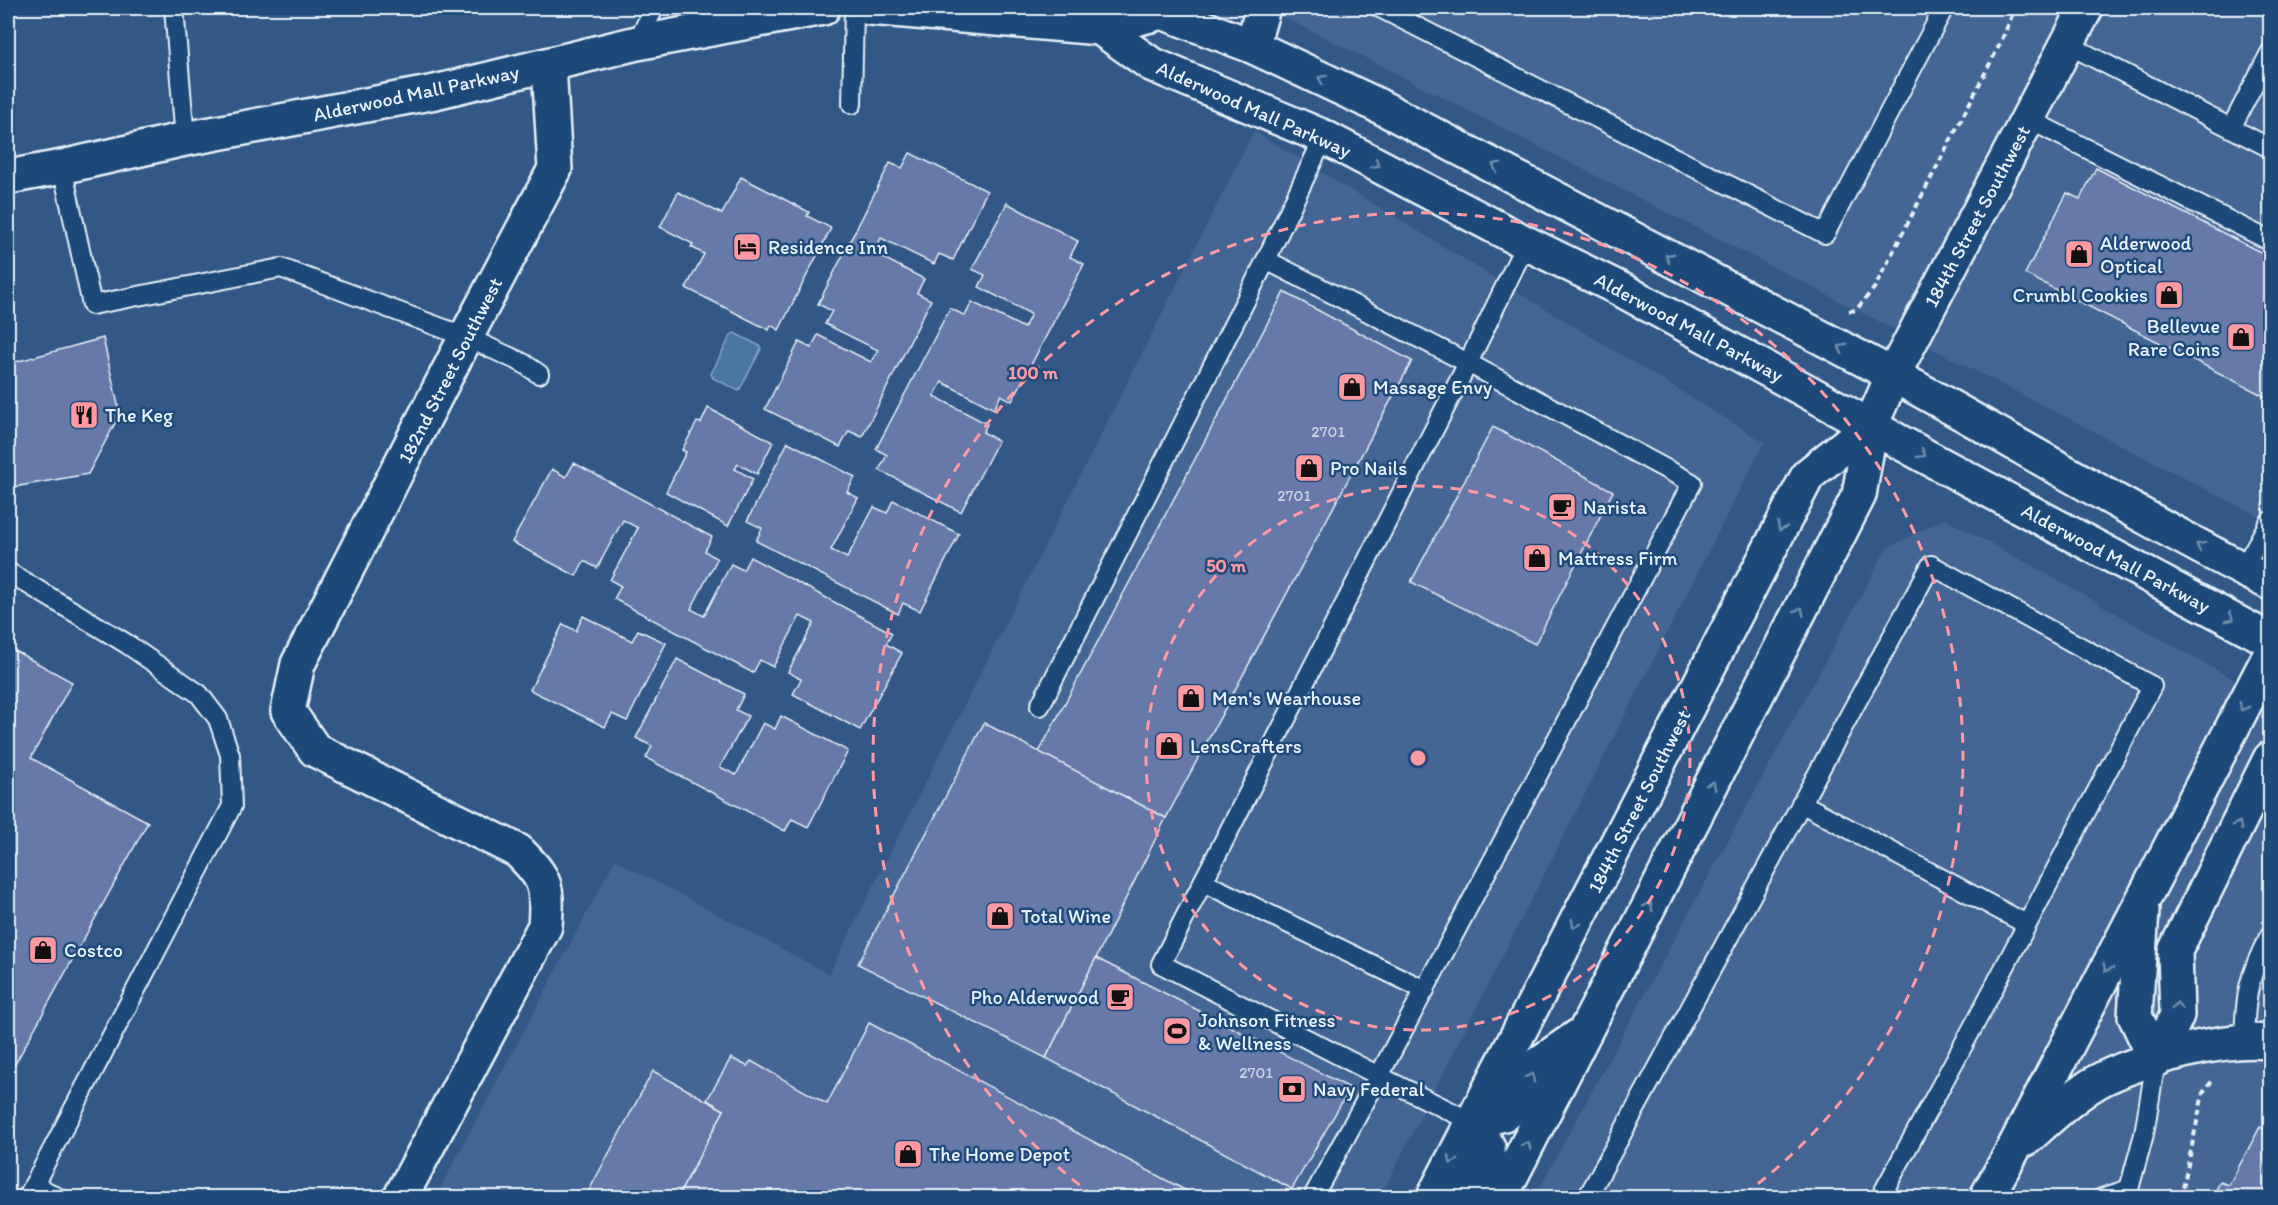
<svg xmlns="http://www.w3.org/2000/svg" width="2278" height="1205" viewBox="0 0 2278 1205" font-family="Itim,sans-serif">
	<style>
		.built { fill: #456594 }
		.water { fill: #4875a3; stroke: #88a7c5; stroke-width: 1.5 }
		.building { fill: #6679a9; stroke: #e8f1f8; stroke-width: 1.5 }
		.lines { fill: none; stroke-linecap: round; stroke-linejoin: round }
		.lane-casing { stroke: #e8f1f8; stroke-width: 22 }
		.street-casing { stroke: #e8f1f8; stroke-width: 38 }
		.secondary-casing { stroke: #e8f1f8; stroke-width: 38 }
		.primary-casing { stroke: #e8f1f8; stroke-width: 38 }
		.path { stroke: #e8f1f8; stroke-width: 4; stroke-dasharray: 6 4.5; stroke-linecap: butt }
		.lane { stroke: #1f4a7a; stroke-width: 18 }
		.street { stroke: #1f4a7a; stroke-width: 33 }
		.secondary { stroke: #1f4a7a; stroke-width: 33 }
		.primary { stroke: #1f4a7a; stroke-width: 33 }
		.oneway { stroke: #6f8dac }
		.ring { fill: none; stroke: #ff9aa2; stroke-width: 3; stroke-dasharray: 10 8 }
		.labels { text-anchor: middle; stroke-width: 5; stroke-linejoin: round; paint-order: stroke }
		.number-label { font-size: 16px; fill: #c8d3e4 }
		.street-label { font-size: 20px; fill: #e8f1f8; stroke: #1f4a7a }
		.poi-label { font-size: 20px; fill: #e8f1f8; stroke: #1f4a7a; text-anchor: start }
		.centre { fill: #ff9aa2; stroke: #1f4a7a; stroke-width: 3 }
		.ring-label { font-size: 18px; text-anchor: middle; font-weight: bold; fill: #ff9aa2; stroke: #1f4a7a; stroke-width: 5; stroke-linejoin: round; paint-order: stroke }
	</style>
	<rect width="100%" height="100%" fill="#335888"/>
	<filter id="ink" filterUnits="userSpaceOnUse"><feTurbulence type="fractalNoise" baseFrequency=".0167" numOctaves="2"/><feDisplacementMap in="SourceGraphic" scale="12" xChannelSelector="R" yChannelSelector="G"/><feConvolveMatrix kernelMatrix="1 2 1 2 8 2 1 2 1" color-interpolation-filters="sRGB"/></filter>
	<g filter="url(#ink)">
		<!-- built -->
		<g class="built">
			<path d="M 1265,8 L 2270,8 L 2270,522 L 1358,54 Z"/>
			<path d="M 1254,131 L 1764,442 L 1380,1197 L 435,1198 L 615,860 L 829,974 Z"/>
			<path d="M 1945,519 L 2038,569 L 2207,665 L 2270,698 L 2270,1197 L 1534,1198 L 1887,548 Z"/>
		</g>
		<!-- water -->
		<path class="water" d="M 734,333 L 760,346 L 761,349 L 739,391 L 713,378 L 711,374 L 731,335 Z"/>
		<!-- building -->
		<g class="building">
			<path d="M 910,153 L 987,191 L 953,260 L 939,254 L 934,264 L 881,238 L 874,253 L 924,279 L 917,293 L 931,300 L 862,437 L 849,431 L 840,447 L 765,409 L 799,342 L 811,348 L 818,335 L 871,362 L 878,350 L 825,324 L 832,311 L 818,304 L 890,163 L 902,168 Z"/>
			<path d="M 2096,168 L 2270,257 L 2270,399 L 2025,274 L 2067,193 L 2080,199 Z"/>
			<path d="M 741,177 L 809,212 L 807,216 L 831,228 L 779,330 L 771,325 L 769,330 L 686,288 L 704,254 L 691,247 L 693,244 L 660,227 L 678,192 L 722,214 Z"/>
			<path d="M 1007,203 L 1078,241 L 1070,257 L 1084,264 L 1012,401 L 1001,395 L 994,409 L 942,382 L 934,396 L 987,424 L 983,432 L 998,441 L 961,512 L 879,470 L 887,455 L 876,449 L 950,308 L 965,316 L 972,302 L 1024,328 L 1031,314 L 979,287 L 985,275 L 972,269 Z"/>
			<path d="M 1284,292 L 1412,361 L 1166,818 L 1039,752 Z"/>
			<path d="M 103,338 L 120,414 L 88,474 L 8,488 L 8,364 Z"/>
			<path d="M 708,408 L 773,442 L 757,474 L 738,464 L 735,469 L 753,479 L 728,526 L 666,492 L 686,452 L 682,450 L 697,422 L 701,423 Z"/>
			<path d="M 1493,427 L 1613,491 L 1535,644 L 1411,582 Z"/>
			<path d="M 788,442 L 855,477 L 847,492 L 858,498 L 831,550 L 847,558 L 874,507 L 887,513 L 893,500 L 959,534 L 920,611 L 903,603 L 898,614 L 756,541 L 762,528 L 747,521 Z"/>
			<path d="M 574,463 L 712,537 L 705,551 L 717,559 L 691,609 L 704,616 L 731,564 L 743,570 L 750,557 L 892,633 L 886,644 L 902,653 L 860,730 L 793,694 L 801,679 L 788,672 L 814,623 L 800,616 L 773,667 L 760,660 L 753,673 L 614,599 L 621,586 L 610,580 L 638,528 L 623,520 L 597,568 L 584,561 L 576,576 L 512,542 L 552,469 L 566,477 Z"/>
			<path d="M 583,616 L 632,641 L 638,630 L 666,643 L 627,721 L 612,714 L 605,727 L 530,690 L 563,624 L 576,631 Z"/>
			<path d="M 8,647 L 72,682 L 31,758 L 148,822 L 8,1077 Z"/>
			<path d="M 677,659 L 744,694 L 736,710 L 748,716 L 720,767 L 736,775 L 763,723 L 775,729 L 781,716 L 848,751 L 808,827 L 792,819 L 785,831 L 646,758 L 652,746 L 636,738 Z"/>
			<path d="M 984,723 L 1166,818 L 1046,1058 L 858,964 Z"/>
			<path d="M 1096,958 L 1350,1088 L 1292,1189 L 1046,1058 Z"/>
			<path d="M 869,1023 L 1200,1198 L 677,1198 L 724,1110 L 707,1100 L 731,1058 L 747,1066 L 751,1061 L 827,1104 Z"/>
			<path d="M 653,1071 L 724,1110 L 677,1198 L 585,1198 Z"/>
			<path d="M 2260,1127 L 2270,1132 L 2270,1198 L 2212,1198 L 2220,1182 L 2229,1185 Z"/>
		</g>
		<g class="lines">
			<!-- lane casing -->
			<g class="lane-casing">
				<g id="lane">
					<path d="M 174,8 L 185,139"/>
					<path d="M 1380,8 L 1825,234 L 1944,8"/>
					<path d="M 637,43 L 654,8"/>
					<path d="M 2067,44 L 2270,148"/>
					<path d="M 852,104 L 854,8"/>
					<path d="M 2028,119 L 2270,241"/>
					<path d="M 2231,128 L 2270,53"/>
					<path d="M 62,167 L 92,305 L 281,268 L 466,337 L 523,363 L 539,374"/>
					<path d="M 2243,569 L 2270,521"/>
					<path d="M 8,572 L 127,644 L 199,694 L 218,719 L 230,755 L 232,806 L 27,1198"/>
					<path d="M 1040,706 L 1266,260"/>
					<path d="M 1801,803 L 2026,924"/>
					<path d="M 1203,882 L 1425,990"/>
					<path d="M 2244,1042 C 2245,997 2248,975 2270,935"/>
					<path d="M 1472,1122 L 1379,1076 L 1161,964 L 1468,363 L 1526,243"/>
					<path d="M 34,1184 L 59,1198"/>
					<path d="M 1315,1193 L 1379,1076 L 1692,483 L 1468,363 L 1266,260 L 1324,137"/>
					<path d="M 1587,1198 L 1931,565 L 2152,686 L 1979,1016 L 1880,1198"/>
					<path d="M 2102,1198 L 2129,1189"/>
					<path d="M 2130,1198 L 2129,1189 L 2144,1134 L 2156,1060"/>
				</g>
			</g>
			<!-- street casing -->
			<g class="street-casing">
				<g id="street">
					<path d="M 1252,46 L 1263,8"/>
					<path d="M 1893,375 L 2086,8"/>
					<path d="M 2142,911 L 2135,1016 L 2156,1060"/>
					<path d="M 2156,1060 L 2177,1015 L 2175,951 L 2270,759"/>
					<path d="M 2026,1139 C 2047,1120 2080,1089 2106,1077 C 2149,1057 2223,1037 2270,1042"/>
					<path d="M 400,1198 L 545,926 C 548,887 547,879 518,851 L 315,750 L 288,711 L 298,664 L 466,337 L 555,169 L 549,65"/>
					<path d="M 1986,1198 L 2013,1150 L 2270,655"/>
				</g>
			</g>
			<!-- secondary casing -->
			<g class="secondary-casing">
				<g id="secondary">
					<path d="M 1472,1122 L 1504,1114 L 1511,1110 L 1538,1064 L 1583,1033"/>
					<path d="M 1433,1198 L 1808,475 L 1871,425"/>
					<path d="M 1467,1198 L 1488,1152 L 1488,1147 L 1472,1122"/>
					<path d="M 1500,1198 L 1859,495 L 1871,425 L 1893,375"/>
				</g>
			</g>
			<!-- primary casing -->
			<g class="primary-casing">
				<g id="primary">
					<path d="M 870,8 L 1100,28 L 1162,12 L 1252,46 L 1379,106 L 1893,375 C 2019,444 2142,519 2270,583"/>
					<path d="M 1100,28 L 1151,64 L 1324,137 L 1526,243 L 1622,290 L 1938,463 L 2270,640"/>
					<path d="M 8,177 L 62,167 L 185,139 L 435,92 L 637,43 L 823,8"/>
				</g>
			</g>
			<!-- path -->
			<g class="path">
				<path d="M 1849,311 L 1856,310 L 1875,287 L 2001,42 L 2015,8"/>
				<path d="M 2181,1198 L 2203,1093 L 2212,1081"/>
			</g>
			<!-- lane -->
			<use href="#lane" class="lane"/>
			<!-- street -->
			<use href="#street" class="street"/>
			<!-- secondary -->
			<use href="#secondary" class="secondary"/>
			<!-- primary -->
			<use href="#primary" class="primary"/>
		</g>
		<!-- one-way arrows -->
		<defs><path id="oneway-chevron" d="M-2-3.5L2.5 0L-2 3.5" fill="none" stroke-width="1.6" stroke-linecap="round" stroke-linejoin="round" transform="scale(1.5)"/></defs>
		<g class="oneway">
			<use href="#oneway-chevron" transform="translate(1322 79) rotate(-155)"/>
			<use href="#oneway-chevron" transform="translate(1376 164) rotate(28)"/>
			<use href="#oneway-chevron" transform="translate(1496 166) rotate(-153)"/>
			<use href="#oneway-chevron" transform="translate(1669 257) rotate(-152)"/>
			<use href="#oneway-chevron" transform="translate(1842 348) rotate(-152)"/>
			<use href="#oneway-chevron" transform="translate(1922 454) rotate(30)"/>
			<use href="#oneway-chevron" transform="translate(1781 527) rotate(117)"/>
			<use href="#oneway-chevron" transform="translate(2200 546) rotate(-151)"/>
			<use href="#oneway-chevron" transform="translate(1800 611) rotate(-63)"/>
			<use href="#oneway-chevron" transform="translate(2230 618) rotate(28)"/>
			<use href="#oneway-chevron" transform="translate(2243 707) rotate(118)"/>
			<use href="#oneway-chevron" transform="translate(1712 785) rotate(-63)"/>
			<use href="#oneway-chevron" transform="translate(2238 825) rotate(-64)"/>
			<use href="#oneway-chevron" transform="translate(1649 906) rotate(-63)"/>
			<use href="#oneway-chevron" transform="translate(1575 924) rotate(117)"/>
			<use href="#oneway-chevron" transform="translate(2107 968) rotate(117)"/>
			<use href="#oneway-chevron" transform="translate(2177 1006) rotate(-90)"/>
			<use href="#oneway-chevron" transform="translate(1531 1077) rotate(-59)"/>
			<use href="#oneway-chevron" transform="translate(1527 1145) rotate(-63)"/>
			<use href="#oneway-chevron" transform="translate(1452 1160) rotate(118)"/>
		</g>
	</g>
	<!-- distance rings -->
	<g class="ring">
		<circle cx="1418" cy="758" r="272"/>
		<path d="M1094 1196A545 545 0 1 1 1742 1196"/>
	</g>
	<!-- icons -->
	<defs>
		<g id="hotel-square" transform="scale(1.5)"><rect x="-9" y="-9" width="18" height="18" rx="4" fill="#ff9aa2" stroke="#1f4a7a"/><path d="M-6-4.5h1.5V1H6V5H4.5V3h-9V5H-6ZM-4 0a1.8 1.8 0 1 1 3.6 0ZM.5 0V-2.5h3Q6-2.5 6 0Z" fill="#111"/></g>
		<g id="shop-square" transform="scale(1.5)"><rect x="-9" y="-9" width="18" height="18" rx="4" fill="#ff9aa2" stroke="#1f4a7a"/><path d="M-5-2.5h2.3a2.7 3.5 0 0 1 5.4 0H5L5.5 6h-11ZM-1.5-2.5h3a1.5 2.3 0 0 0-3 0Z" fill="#111"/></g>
		<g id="restaurant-square" transform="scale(1.5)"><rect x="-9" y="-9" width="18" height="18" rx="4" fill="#ff9aa2" stroke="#1f4a7a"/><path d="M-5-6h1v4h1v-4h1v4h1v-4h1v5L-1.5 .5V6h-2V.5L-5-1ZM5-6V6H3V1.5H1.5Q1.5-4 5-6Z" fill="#111"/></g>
		<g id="cafe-square" transform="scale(1.5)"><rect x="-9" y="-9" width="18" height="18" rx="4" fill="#ff9aa2" stroke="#1f4a7a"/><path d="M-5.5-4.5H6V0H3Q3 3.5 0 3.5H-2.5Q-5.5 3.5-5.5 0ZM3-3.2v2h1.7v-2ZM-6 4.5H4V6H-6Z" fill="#111"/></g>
		<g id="stadium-square" transform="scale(1.5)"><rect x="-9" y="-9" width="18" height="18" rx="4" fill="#ff9aa2" stroke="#1f4a7a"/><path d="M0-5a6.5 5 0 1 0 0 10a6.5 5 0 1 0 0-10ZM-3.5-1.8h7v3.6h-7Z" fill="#111"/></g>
		<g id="bank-square" transform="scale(1.5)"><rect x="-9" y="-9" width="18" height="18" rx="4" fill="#ff9aa2" stroke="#1f4a7a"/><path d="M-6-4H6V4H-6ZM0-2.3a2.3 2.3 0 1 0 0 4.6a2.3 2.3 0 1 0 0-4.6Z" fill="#111"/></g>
	</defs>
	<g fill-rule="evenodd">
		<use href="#hotel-square" x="747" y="247"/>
		<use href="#shop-square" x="2079" y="254"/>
		<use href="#shop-square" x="2169" y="295"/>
		<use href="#shop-square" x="2241" y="337"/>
		<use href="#shop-square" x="1352" y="387"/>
		<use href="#restaurant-square" x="84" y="415"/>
		<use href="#shop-square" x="1309" y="468"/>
		<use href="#cafe-square" x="1562" y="507"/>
		<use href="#shop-square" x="1537" y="558"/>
		<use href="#shop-square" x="1191" y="698"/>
		<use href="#shop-square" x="1169" y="746"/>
		<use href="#shop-square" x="1000" y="916"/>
		<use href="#shop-square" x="43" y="950"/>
		<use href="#cafe-square" x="1120" y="997"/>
		<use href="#stadium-square" x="1177" y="1031"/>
		<use href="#bank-square" x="1292" y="1089"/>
		<use href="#shop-square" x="908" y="1154"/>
	</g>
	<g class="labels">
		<!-- number labels -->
		<g class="number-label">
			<text x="1328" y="437">2701</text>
			<text x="1294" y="501">2701</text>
			<text x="1256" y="1078">2701</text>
		</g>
		<!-- street labels -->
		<g class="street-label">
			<text transform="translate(416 93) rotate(-12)" y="7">Alderwood Mall Parkway</text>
			<text transform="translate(1254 109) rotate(24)" y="7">Alderwood Mall Parkway</text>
			<text transform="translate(1977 216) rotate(-62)" y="7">184th Street Southwest</text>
			<text transform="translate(1689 327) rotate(28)" y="7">Alderwood Mall Parkway</text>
			<text transform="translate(450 370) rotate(-63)" y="7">182nd Street Southwest</text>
			<text transform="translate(2116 558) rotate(28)" y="7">Alderwood Mall Parkway</text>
			<text transform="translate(1639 801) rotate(-63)" y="7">184th Street Southwest</text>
		</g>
		<!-- poi labels -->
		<g class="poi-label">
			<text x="2100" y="250">Alderwood<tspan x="2100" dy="23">Optical</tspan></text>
			<text x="768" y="254">Residence Inn</text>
			<text x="2148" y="302" text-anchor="end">Crumbl Cookies</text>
			<text x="2220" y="333" text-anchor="end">Bellevue<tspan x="2220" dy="23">Rare Coins</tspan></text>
			<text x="1373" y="394">Massage Envy</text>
			<text x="105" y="422">The Keg</text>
			<text x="1330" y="475">Pro Nails</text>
			<text x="1583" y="514">Narista</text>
			<text x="1558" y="565">Mattress Firm</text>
			<text x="1212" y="705">Men's Wearhouse</text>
			<text x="1190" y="753">LensCrafters</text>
			<text x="1021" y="923">Total Wine</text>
			<text x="64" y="957">Costco</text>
			<text x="1099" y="1004" text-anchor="end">Pho Alderwood</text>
			<text x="1198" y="1027">Johnson Fitness<tspan x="1198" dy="23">&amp; Wellness</tspan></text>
			<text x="1313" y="1096">Navy Federal</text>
			<text x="929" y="1161">The Home Depot</text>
		</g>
	</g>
	<circle cx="1418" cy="758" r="9" class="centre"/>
	<g class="ring-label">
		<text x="1033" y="379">100 m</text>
		<text x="1226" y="572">50 m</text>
	</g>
	<!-- margin -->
	<rect width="2278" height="1205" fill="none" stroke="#1f4a7a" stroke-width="30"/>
	<rect x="15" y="15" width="2248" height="1175" fill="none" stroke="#e8f1f8" stroke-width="2" filter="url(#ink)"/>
</svg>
